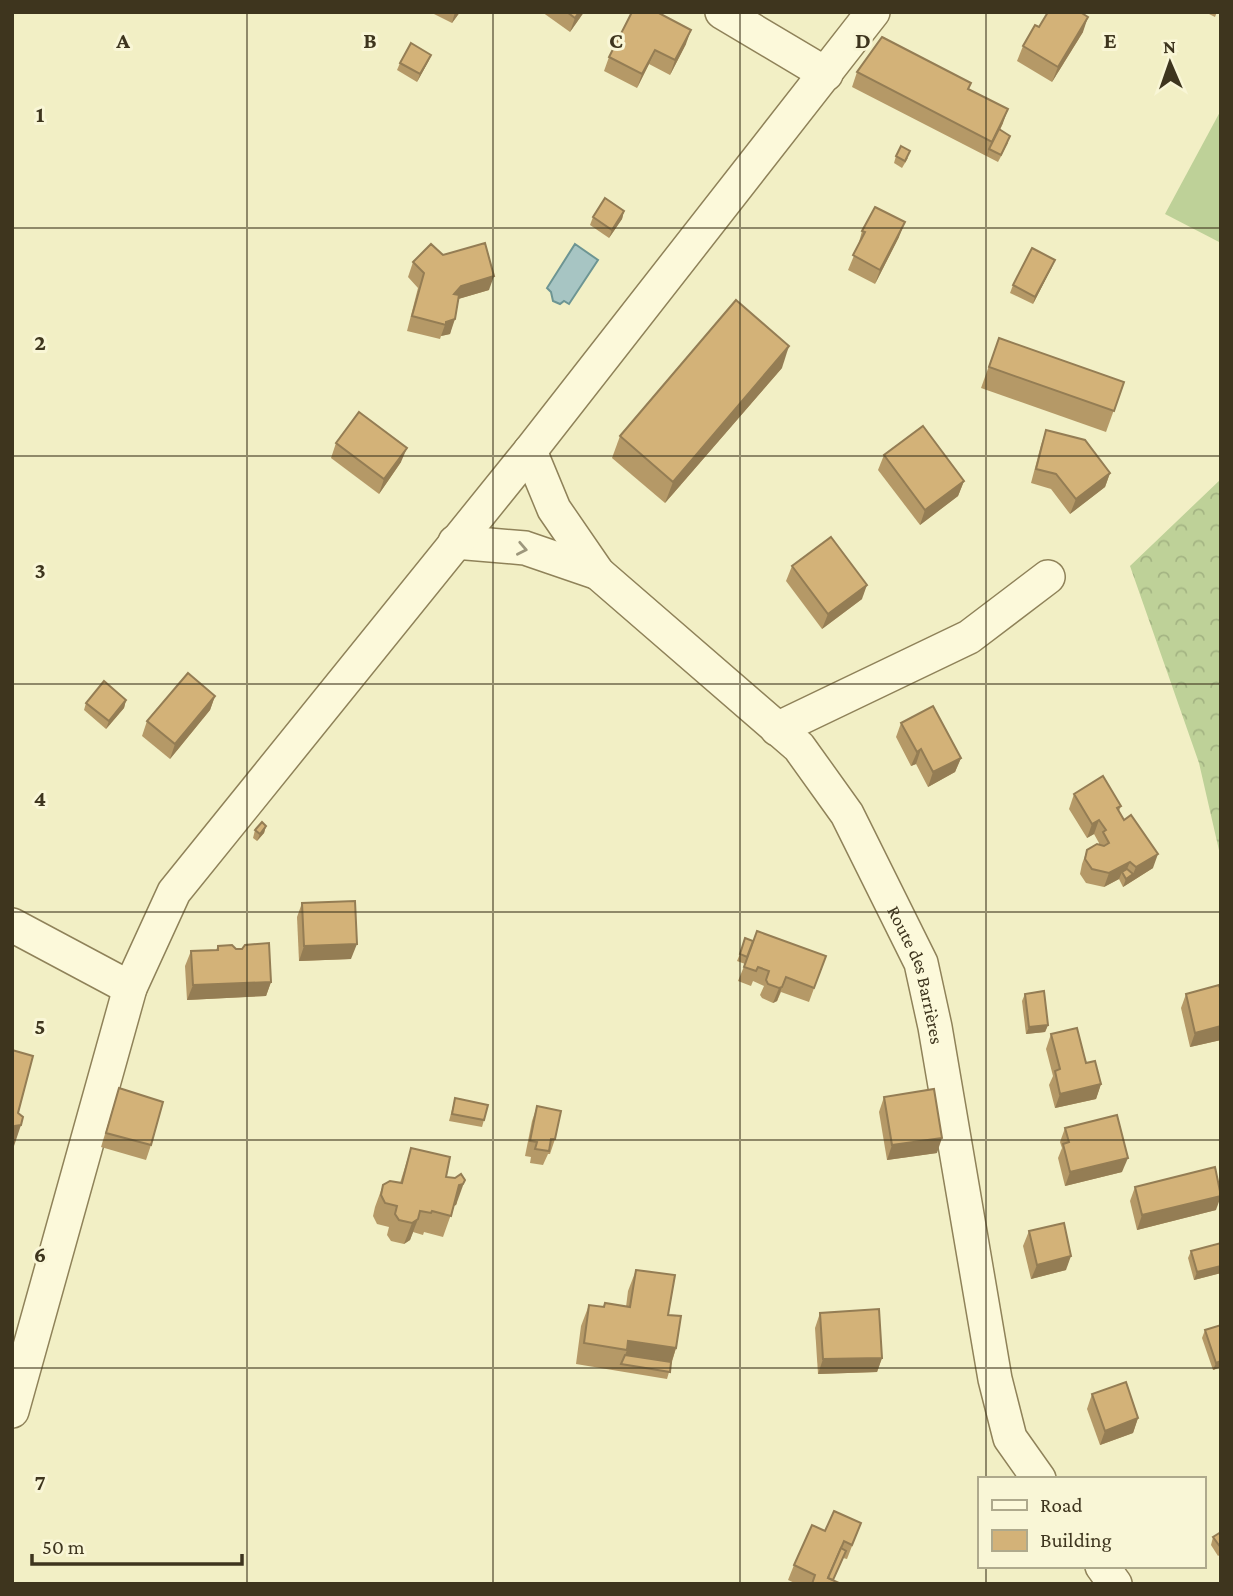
<svg xmlns="http://www.w3.org/2000/svg" width="1233" height="1596" viewBox="0 0 1233 1596" font-family="'Crimson Pro',serif">
	<style>
		.grass { fill: #bed198 }
		.forest { fill: url(#forest-crowns) }
		.water { fill: #a7c5c3; stroke: #6d9593; stroke-width: 2 }
		.lines { fill: none; stroke-linecap: round; stroke-linejoin: round }
		.minor-casing { stroke: #8f8259; stroke-width: 36 }
		.minor { stroke: #fcf9da; stroke-width: 33 }
		.wall { fill: #b59967 }
		.shaded-wall { fill: #947d54 }
		.building { fill: #d3b278; stroke: #947d54; stroke-width: 2 }
		.oneway { stroke: #9d977c }
		.grid { fill: none; stroke: #3e351e; stroke-width: 2; stroke-opacity: 0.55 }
		.labels { text-anchor: middle; stroke-width: 6; stroke-linejoin: round; paint-order: stroke }
		.street-label { font-size: 19px; fill: #3e351e; stroke: #f9f6d6 }
		.grid-label { font-size: 23px; text-anchor: middle; font-weight: bold; fill: #3e351e; stroke: #f9f6d6; stroke-width: 6; stroke-linejoin: round; paint-order: stroke }
	</style>
	<defs>
		<pattern id="forest-crowns" width="20" height="18" patternUnits="userSpaceOnUse" patternTransform="scale(1.75)"><rect width="20" height="18" fill="#bed198"/><path d="M2 6a3 3 0 1 1 6 0M12 15a3 3 0 1 1 6 0" fill="none" stroke="#a4b483"/></pattern>
	</defs>
	<rect width="100%" height="100%" fill="#f2efc5"/>
	<!-- grass -->
	<path class="grass" d="M 1221,110 L 1221,243 L 1165,214 Z"/>
	<!-- forest -->
	<path class="forest" d="M 1221,479 L 1221,859 L 1199,763 L 1130,566 Z"/>
	<!-- water -->
	<path class="water" d="M 575,244 L 598,260 L 569,304 L 564,301 L 560,304 L 553,301 L 551,292 L 547,288 Z"/>
	<g class="lines">
		<!-- minor casing -->
		<g class="minor-casing">
			<g id="minor">
				<path d="M 722,12 L 826,74"/>
				<path id="s1" d="M 530,451 L 554,509 L 598,573 L 799,747 L 847,814 L 921,963 L 935,1027 L 995,1379 L 1010,1438 L 1039,1479"/>
				<path d="M 455,542 L 525,548 L 598,573"/>
				<path d="M 777,729 L 969,637 L 1048,577"/>
				<path d="M 12,925 L 130,988"/>
				<path d="M 12,1411 L 130,988 L 174,892 L 530,451 L 873,12"/>
				<path d="M 1102,1566 L 1115,1584"/>
			</g>
		</g>
		<!-- minor -->
		<use href="#minor" class="minor"/>
	</g>
	<!-- wall -->
	<g class="wall">
		<path d="M 430,12 L 460,12 L 452,23 Z"/>
		<path d="M 542,12 L 584,12 L 570,32 Z"/>
		<path d="M 1205,12 L 1217,12 L 1215,17 Z"/>
		<path d="M 1039,27 L 1083,32 L 1052,82 L 1017,61 L 1023,46 Z"/>
		<path d="M 686,44 L 670,75 L 649,64 L 637,88 L 604,71 L 609,57 Z"/>
		<path d="M 431,55 L 428,62 L 417,82 L 397,70 L 400,63 Z"/>
		<path d="M 857,72 L 969,90 L 1003,123 L 1000,130 L 1008,143 L 998,162 L 852,87 Z"/>
		<path d="M 896,156 L 908,158 L 902,168 L 894,163 Z"/>
		<path d="M 624,211 L 622,219 L 609,238 L 590,225 L 593,217 Z"/>
		<path d="M 862,231 L 899,237 L 875,284 L 848,270 L 858,246 Z"/>
		<path d="M 443,255 L 489,290 L 458,299 L 450,334 L 441,336 L 440,339 L 407,331 L 418,288 L 408,277 L 413,262 Z"/>
		<path d="M 1052,267 L 1033,304 L 1010,293 L 1013,285 Z"/>
		<path d="M 999,338 L 1124,382 L 1106,432 L 981,388 Z"/>
		<path d="M 782,368 L 665,503 L 612,458 L 620,436 Z"/>
		<path d="M 1046,430 L 1110,473 L 1105,487 L 1070,514 L 1051,489 L 1031,483 L 1041,445 Z"/>
		<path d="M 336,443 L 401,462 L 379,494 L 331,458 Z"/>
		<path d="M 884,455 L 964,481 L 958,496 L 920,525 L 878,470 Z"/>
		<path d="M 792,566 L 862,599 L 822,629 L 786,581 Z"/>
		<path d="M 215,696 L 210,710 L 170,759 L 142,736 L 147,721 Z"/>
		<path d="M 126,700 L 124,708 L 106,729 L 84,710 L 86,703 Z"/>
		<path d="M 901,723 L 961,758 L 955,772 L 928,787 L 916,764 L 911,766 L 896,737 Z"/>
		<path d="M 1074,794 L 1121,806 L 1119,811 L 1153,868 L 1123,887 L 1119,879 L 1104,887 L 1086,883 L 1080,874 L 1082,864 L 1087,850 L 1099,844 L 1099,843 L 1094,834 L 1087,838 L 1069,809 Z"/>
		<path d="M 266,826 L 264,833 L 257,841 L 253,838 L 255,830 Z"/>
		<path d="M 302,903 L 351,959 L 299,961 L 297,917 Z"/>
		<path d="M 753,941 L 826,956 L 809,1002 L 781,992 L 777,1001 L 773,1003 L 762,998 L 760,995 L 764,986 L 753,981 L 751,986 L 738,981 L 745,964 L 737,961 L 740,954 Z"/>
		<path d="M 218,946 L 271,982 L 266,996 L 187,1000 L 185,966 L 191,951 L 216,950 Z"/>
		<path d="M 1221,992 L 1221,1040 L 1190,1047 L 1181,1008 L 1186,994 Z"/>
		<path d="M 1025,994 L 1048,1025 L 1045,1032 L 1026,1034 L 1022,1001 Z"/>
		<path d="M 1051,1034 L 1086,1063 L 1101,1084 L 1096,1099 L 1055,1108 L 1049,1085 L 1053,1076 L 1046,1049 Z"/>
		<path d="M 119,1088 L 151,1145 L 146,1160 L 101,1147 Z"/>
		<path d="M 884,1097 L 937,1153 L 887,1160 L 879,1112 Z"/>
		<path d="M 455,1098 L 484,1120 L 482,1127 L 449,1121 Z"/>
		<path d="M 537,1106 L 555,1139 L 550,1154 L 548,1154 L 543,1165 L 530,1163 L 531,1157 L 525,1156 L 532,1121 Z"/>
		<path d="M 1065,1128 L 1122,1172 L 1065,1186 L 1058,1158 L 1062,1148 L 1060,1142 Z"/>
		<path d="M 411,1148 L 446,1177 L 457,1202 L 456,1205 L 454,1206 L 443,1237 L 424,1232 L 423,1235 L 413,1232 L 410,1240 L 404,1244 L 391,1241 L 387,1235 L 389,1227 L 377,1224 L 373,1216 L 375,1207 L 383,1185 L 400,1183 Z"/>
		<path d="M 1135,1187 L 1216,1210 L 1137,1230 L 1130,1201 Z"/>
		<path d="M 1029,1231 L 1066,1270 L 1031,1279 L 1023,1246 Z"/>
		<path d="M 1221,1243 L 1221,1273 L 1194,1280 L 1188,1258 L 1191,1251 Z"/>
		<path d="M 636,1270 L 668,1315 L 676,1348 L 667,1379 L 576,1364 L 581,1326 L 589,1305 L 603,1307 L 605,1303 L 626,1307 L 628,1291 Z"/>
		<path d="M 820,1313 L 882,1358 L 877,1372 L 818,1374 L 815,1328 Z"/>
		<path d="M 1221,1322 L 1221,1367 L 1213,1370 L 1202,1338 L 1205,1330 L 1220,1325 Z"/>
		<path d="M 1092,1394 L 1138,1418 L 1133,1433 L 1100,1445 L 1087,1409 Z"/>
		<path d="M 861,1523 L 847,1559 L 843,1558 L 833,1580 L 841,1584 L 797,1584 L 788,1580 L 794,1565 L 825,1531 Z"/>
		<path d="M 1221,1532 L 1221,1554 L 1218,1556 L 1211,1545 L 1213,1537 Z"/>
	</g>
	<!-- shaded-wall -->
	<g class="shaded-wall">
		<path d="M 455,12 L 460,12 L 452,23 Z"/>
		<path d="M 579,12 L 584,12 L 570,32 L 575,18 Z"/>
		<path d="M 1088,17 L 1083,32 L 1052,82 L 1058,67 Z"/>
		<path d="M 691,30 L 686,44 L 670,75 L 675,60 Z"/>
		<path d="M 655,50 L 649,64 L 637,88 L 642,74 Z"/>
		<path d="M 431,55 L 428,62 L 417,82 L 420,74 Z"/>
		<path d="M 1008,109 L 1003,123 L 990,149 L 989,149 L 987,156 L 992,142 Z"/>
		<path d="M 624,211 L 622,219 L 609,238 L 612,230 Z"/>
		<path d="M 905,222 L 899,237 L 875,284 L 880,270 Z"/>
		<path d="M 1055,260 L 1052,267 L 1033,304 L 1035,297 Z"/>
		<path d="M 494,276 L 489,290 L 455,300 L 454,294 L 461,286 Z"/>
		<path d="M 455,319 L 450,334 L 441,336 L 446,322 Z"/>
		<path d="M 789,346 L 782,368 L 665,503 L 673,482 Z"/>
		<path d="M 407,448 L 401,462 L 379,494 L 384,479 Z"/>
		<path d="M 1110,473 L 1105,487 L 1070,514 L 1076,499 Z"/>
		<path d="M 964,481 L 958,496 L 920,525 L 925,510 Z"/>
		<path d="M 867,585 L 862,599 L 822,629 L 828,614 Z"/>
		<path d="M 215,696 L 210,710 L 170,759 L 175,744 Z"/>
		<path d="M 126,700 L 124,708 L 106,729 L 109,721 Z"/>
		<path d="M 921,749 L 916,764 L 911,766 L 917,752 Z"/>
		<path d="M 961,758 L 955,772 L 928,787 L 933,772 Z"/>
		<path d="M 1099,820 L 1094,834 L 1087,838 L 1092,824 Z"/>
		<path d="M 266,826 L 264,833 L 257,841 L 260,834 Z"/>
		<path d="M 1158,854 L 1153,868 L 1123,887 L 1126,879 L 1133,874 L 1136,867 Z"/>
		<path d="M 1130,862 L 1124,876 L 1122,872 L 1119,879 L 1104,887 L 1109,873 Z"/>
		<path d="M 357,944 L 351,959 L 299,961 L 304,946 Z"/>
		<path d="M 271,982 L 266,996 L 187,1000 L 193,985 Z"/>
		<path d="M 782,987 L 777,1001 L 773,1003 L 779,988 Z"/>
		<path d="M 1048,1025 L 1045,1032 L 1026,1034 L 1029,1027 Z"/>
		<path d="M 1221,1026 L 1221,1040 L 1190,1047 L 1195,1033 Z"/>
		<path d="M 1101,1084 L 1096,1099 L 1055,1108 L 1060,1094 Z"/>
		<path d="M 21,1125 L 14,1146 L 12,1146 L 12,1132 L 15,1126 Z"/>
		<path d="M 942,1138 L 937,1153 L 887,1160 L 892,1145 Z"/>
		<path d="M 1128,1158 L 1122,1172 L 1065,1186 L 1070,1172 Z"/>
		<path d="M 465,1180 L 456,1205 L 451,1206 L 459,1185 Z"/>
		<path d="M 1221,1196 L 1216,1210 L 1137,1230 L 1142,1215 Z"/>
		<path d="M 418,1219 L 410,1240 L 404,1244 L 412,1223 Z"/>
		<path d="M 1071,1256 L 1066,1270 L 1031,1279 L 1037,1265 Z"/>
		<path d="M 1221,1266 L 1221,1273 L 1194,1280 L 1197,1272 Z"/>
		<path d="M 628,1341 L 676,1348 L 669,1370 L 622,1363 L 627,1350 Z"/>
		<path d="M 882,1358 L 877,1372 L 818,1374 L 823,1359 Z"/>
		<path d="M 1221,1361 L 1221,1367 L 1213,1370 L 1216,1363 Z"/>
		<path d="M 1138,1418 L 1133,1433 L 1100,1445 L 1105,1431 Z"/>
	</g>
	<!-- building -->
	<g class="building">
		<path d="M 567,12 L 579,12 L 575,18 Z"/>
		<path d="M 632,12 L 657,12 L 691,30 L 675,60 L 655,50 L 642,74 L 609,57 Z"/>
		<path d="M 1048,12 L 1080,12 L 1088,17 L 1058,67 L 1023,46 L 1035,25 L 1039,27 Z"/>
		<path d="M 882,37 L 971,83 L 968,89 L 1008,109 L 992,142 L 857,72 Z"/>
		<path d="M 411,43 L 431,55 L 420,74 L 400,63 Z"/>
		<path d="M 999,129 L 1010,136 L 1001,155 L 989,149 Z"/>
		<path d="M 901,146 L 910,151 L 905,161 L 896,156 Z"/>
		<path d="M 605,198 L 624,211 L 612,230 L 593,217 Z"/>
		<path d="M 875,207 L 905,222 L 880,270 L 853,255 L 865,232 L 862,231 Z"/>
		<path d="M 485,243 L 494,276 L 461,286 L 454,294 L 459,295 L 455,319 L 446,322 L 446,325 L 412,316 L 424,273 L 413,262 L 431,244 L 443,255 Z"/>
		<path d="M 1032,248 L 1055,260 L 1035,297 L 1013,285 Z"/>
		<path d="M 736,300 L 789,346 L 673,482 L 620,436 Z"/>
		<path d="M 999,338 L 1124,382 L 1114,411 L 989,367 Z"/>
		<path d="M 359,412 L 407,448 L 384,479 L 336,443 Z"/>
		<path d="M 923,426 L 964,481 L 925,510 L 884,455 Z"/>
		<path d="M 1046,430 L 1085,440 L 1110,473 L 1076,499 L 1056,474 L 1036,469 Z"/>
		<path d="M 831,537 L 867,585 L 828,614 L 792,566 Z"/>
		<path d="M 188,673 L 215,696 L 175,744 L 147,721 Z"/>
		<path d="M 104,681 L 126,700 L 109,721 L 86,703 Z"/>
		<path d="M 933,706 L 961,758 L 933,772 L 921,749 L 917,752 L 901,723 Z"/>
		<path d="M 1103,776 L 1121,806 L 1117,808 L 1124,820 L 1131,815 L 1158,854 L 1136,867 L 1130,862 L 1109,873 L 1092,869 L 1085,859 L 1087,850 L 1097,844 L 1104,846 L 1109,843 L 1103,832 L 1106,830 L 1099,820 L 1092,824 L 1074,794 Z"/>
		<path d="M 262,822 L 266,826 L 260,834 L 255,830 Z"/>
		<path d="M 1127,869 L 1133,874 L 1126,879 L 1122,872 Z"/>
		<path d="M 355,901 L 357,944 L 304,946 L 302,903 Z"/>
		<path d="M 757,931 L 826,956 L 814,988 L 786,977 L 782,987 L 779,988 L 768,984 L 766,980 L 769,971 L 758,967 L 756,971 L 744,967 Z"/>
		<path d="M 745,938 L 753,941 L 747,957 L 740,954 Z"/>
		<path d="M 269,943 L 271,982 L 193,985 L 191,951 L 218,950 L 218,946 L 232,945 L 236,949 L 242,949 L 245,945 Z"/>
		<path d="M 1219,985 L 1221,992 L 1221,1026 L 1195,1033 L 1186,994 Z"/>
		<path d="M 1044,991 L 1048,1025 L 1029,1027 L 1025,994 Z"/>
		<path d="M 1077,1028 L 1086,1063 L 1095,1061 L 1101,1084 L 1060,1094 L 1055,1071 L 1060,1069 L 1051,1034 Z"/>
		<path d="M 12,1050 L 33,1056 L 18,1113 L 23,1117 L 21,1125 L 15,1126 L 12,1134 Z"/>
		<path d="M 119,1088 L 163,1102 L 151,1145 L 106,1133 Z"/>
		<path d="M 934,1089 L 942,1138 L 892,1145 L 884,1097 Z"/>
		<path d="M 455,1098 L 488,1105 L 484,1120 L 452,1114 Z"/>
		<path d="M 537,1106 L 561,1111 L 555,1139 L 551,1139 L 549,1151 L 535,1149 L 537,1142 L 530,1141 Z"/>
		<path d="M 1117,1115 L 1128,1158 L 1070,1172 L 1063,1144 L 1069,1142 L 1065,1128 Z"/>
		<path d="M 411,1148 L 450,1157 L 446,1177 L 455,1178 L 461,1174 L 465,1180 L 463,1184 L 459,1185 L 451,1216 L 432,1211 L 431,1213 L 420,1211 L 418,1219 L 412,1223 L 399,1220 L 395,1214 L 397,1206 L 385,1203 L 381,1195 L 383,1185 L 390,1181 L 402,1183 Z"/>
		<path d="M 1215,1167 L 1221,1196 L 1142,1215 L 1135,1187 Z"/>
		<path d="M 1064,1223 L 1071,1256 L 1037,1265 L 1029,1231 Z"/>
		<path d="M 1221,1243 L 1221,1266 L 1197,1272 L 1191,1251 Z"/>
		<path d="M 636,1270 L 675,1275 L 668,1315 L 681,1316 L 676,1348 L 628,1341 L 627,1350 L 584,1343 L 589,1305 L 604,1307 L 605,1303 L 630,1307 Z"/>
		<path d="M 879,1309 L 882,1358 L 823,1359 L 820,1313 Z"/>
		<path d="M 1221,1325 L 1221,1361 L 1216,1363 L 1205,1330 Z"/>
		<path d="M 625,1355 L 671,1362 L 670,1372 L 621,1364 Z"/>
		<path d="M 1126,1382 L 1138,1418 L 1105,1431 L 1092,1394 Z"/>
		<path d="M 834,1511 L 861,1523 L 852,1545 L 844,1541 L 828,1578 L 841,1584 L 812,1584 L 815,1575 L 794,1565 L 812,1525 L 825,1531 Z"/>
		<path d="M 1221,1532 L 1221,1548 L 1213,1537 Z"/>
		<path d="M 841,1548 L 846,1551 L 833,1580 L 828,1578 Z"/>
	</g>
	<!-- one-way arrows -->
	<defs><path id="oneway-chevron" d="M-2-3.5L2.5 0L-2 3.5" fill="none" stroke-width="1.6" stroke-linecap="round" stroke-linejoin="round" transform="scale(1.75)"/></defs>
	<use class="oneway" href="#oneway-chevron" transform="translate(522 549) rotate(11)"/>
	<!-- grid -->
	<path class="grid" d="M 247,12 L 247,1584M 493,12 L 493,1584M 740,12 L 740,1584M 986,12 L 986,1479M 12,228 L 1221,228M 12,456 L 1221,456M 12,684 L 1221,684M 12,912 L 1221,912M 12,1140 L 1221,1140M 12,1368 L 1221,1368M 986,1566 L 986,1584"/>
	<g class="labels">
		<!-- street labels -->
		<g class="street-label">
			<text dy="7" stroke="none"><textPath href="#s1" startOffset="665">Route des Barrières</textPath></text>
		</g>
	</g>
	<g class="grid-label">
		<text x="123" y="48">A</text>
		<text x="370" y="48">B</text>
		<text x="616" y="48">C</text>
		<text x="863" y="48">D</text>
		<text x="1110" y="48">E</text>
		<text x="40" y="122">1</text>
		<text x="40" y="350">2</text>
		<text x="40" y="578">3</text>
		<text x="40" y="806">4</text>
		<text x="40" y="1034">5</text>
		<text x="40" y="1262">6</text>
		<text x="40" y="1490">7</text>
	</g>
	<!-- border -->
	<rect width="1233" height="1596" fill="none" stroke="#3e351e" stroke-width="28"/>
	<!-- legend -->
	<rect x="978" y="1477" width="228" height="91" fill="#f9f6d6" stroke="#aea98c" stroke-width="2"/>
	<rect x="992" y="1500" width="35" height="10" fill="#fcf9da" stroke="#aea98c" stroke-width="2"/>
	<text x="1040" y="1512" font-size="21" fill="#3e351e">Road</text>
	<rect x="992" y="1530" width="35" height="21" fill="#d3b278" stroke="#aea98c" stroke-width="2"/>
	<text x="1040" y="1547" font-size="21" fill="#3e351e">Building</text>
	<!-- north arrow -->
	<g transform="translate(1170 63) rotate(358)" stroke="#f9f6d6" stroke-width="5" paint-order="stroke">
	<path d="M0-5L12 26L0 18L-12 26Z" fill="#3e351e"/>
	<text y="-10" font-size="19" font-weight="bold" text-anchor="middle" fill="#3e351e">N</text>
	</g>
	<!-- scale -->
	<path d="M32 1554v10h210v-10" fill="none" stroke="#3e351e" stroke-width="3.5"/>
	<text x="42" y="1554" font-size="21" fill="#3e351e" stroke="#f9f6d6" stroke-width="5" paint-order="stroke">50 m</text>
</svg>
